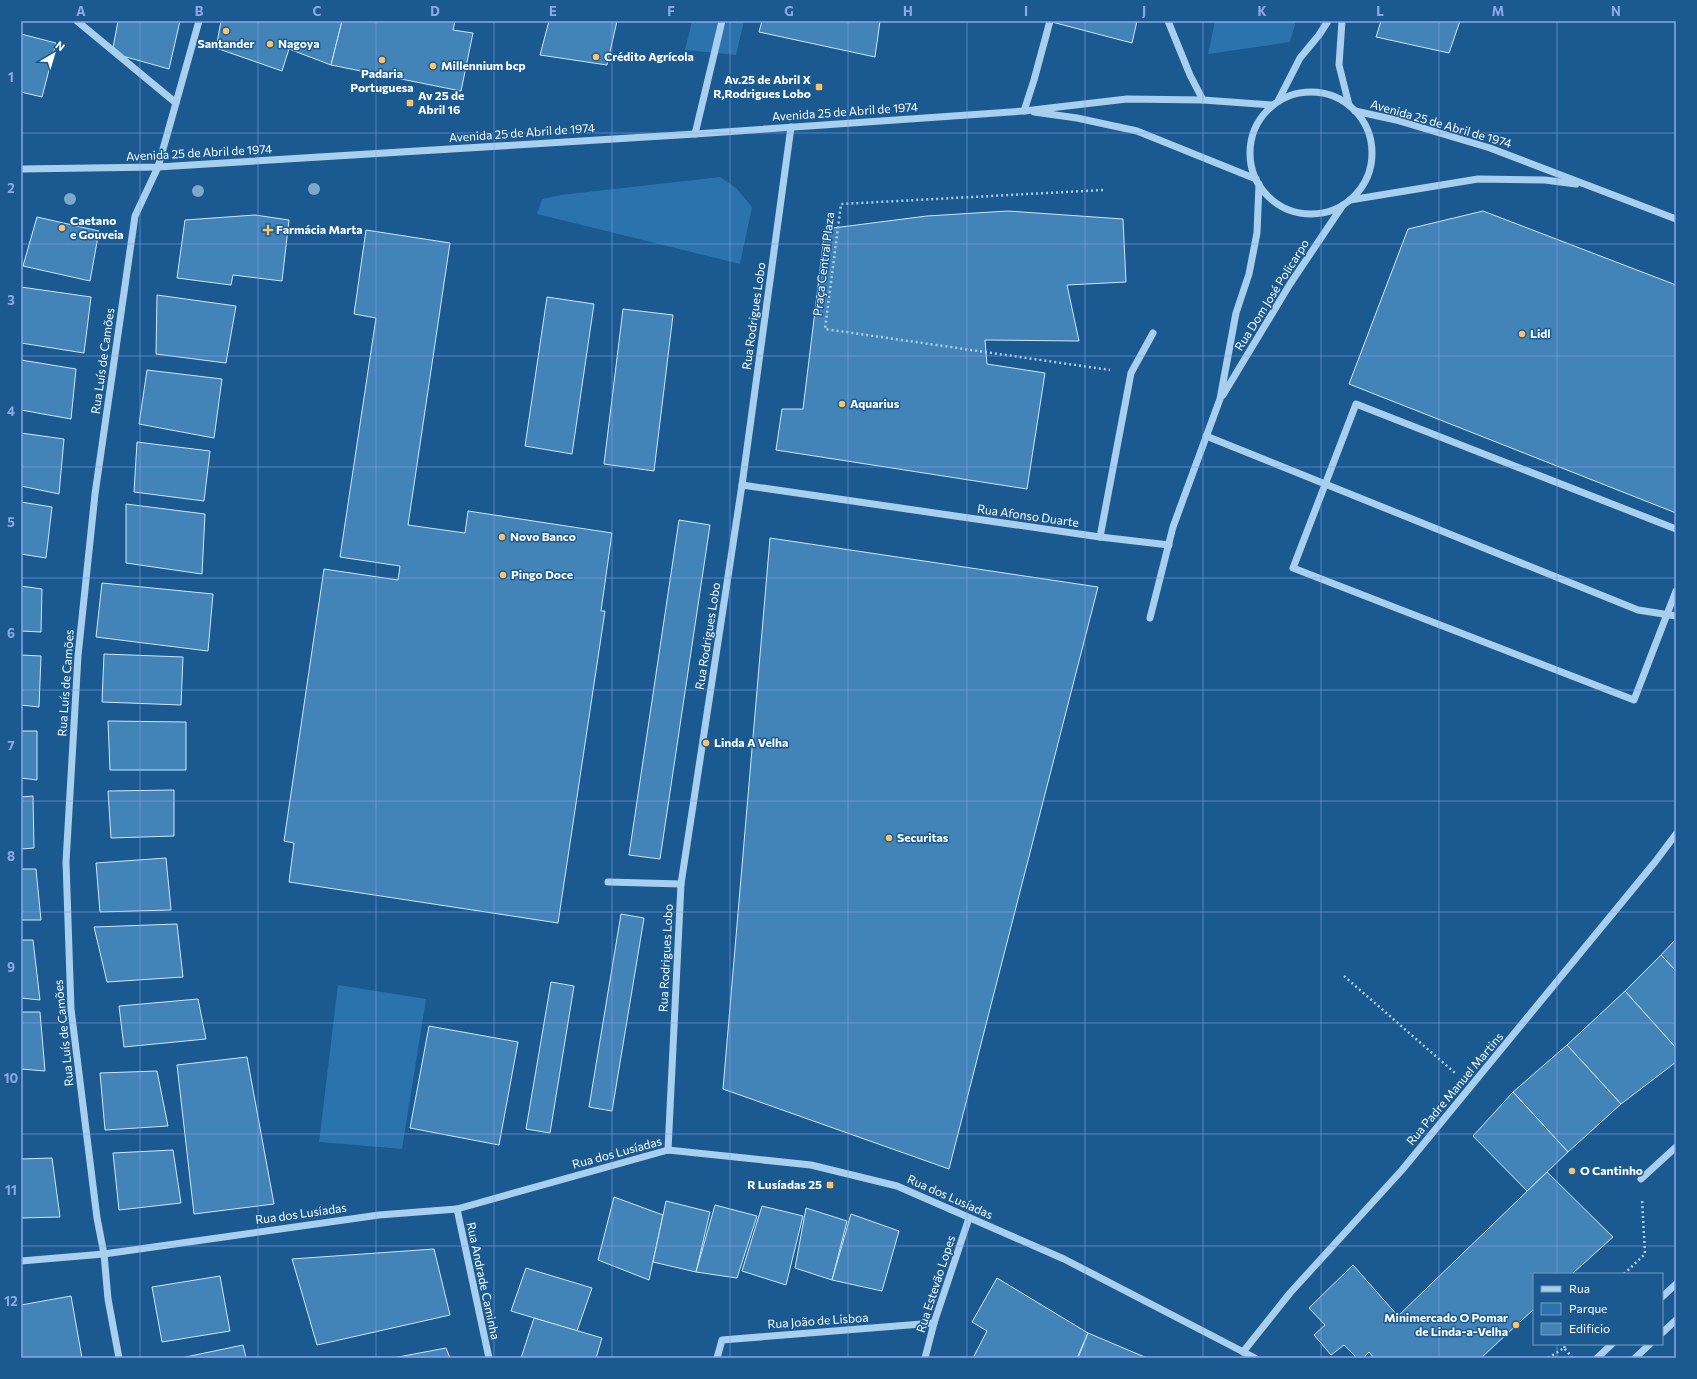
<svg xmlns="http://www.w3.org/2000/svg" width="1697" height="1379" viewBox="0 0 1697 1379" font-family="Commissioner,sans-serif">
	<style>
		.green { fill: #2a73ac }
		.building { fill: #4384b8; stroke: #cee7fa }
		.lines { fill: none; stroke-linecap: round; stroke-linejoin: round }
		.path { stroke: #a8d0ee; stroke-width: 2.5; stroke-dasharray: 2 3; stroke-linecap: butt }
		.minor { stroke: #a8d0ee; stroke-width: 7 }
		.tree { fill: #7da8ca }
		.grid { fill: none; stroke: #8ea6ec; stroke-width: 1; stroke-opacity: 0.55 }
		.poi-dot { fill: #ffc266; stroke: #1a5a90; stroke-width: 1.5 }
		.labels { text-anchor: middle; stroke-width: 3; stroke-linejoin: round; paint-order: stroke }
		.poi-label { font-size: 12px; font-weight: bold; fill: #fff; stroke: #1a5a90; text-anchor: start }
		.street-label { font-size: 12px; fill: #fff; stroke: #1a5a90 }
		.neatline { fill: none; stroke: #8ea6ec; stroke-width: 1.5 }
		.grid-label { font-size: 13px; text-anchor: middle; font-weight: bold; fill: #8ea6ec }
	</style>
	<rect width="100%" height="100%" fill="#1a5a90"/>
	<!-- green -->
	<g class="green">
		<path d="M 692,21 L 744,21 L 736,55 L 685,50 Z"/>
		<path d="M 1215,21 L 1296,21 L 1290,42 L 1208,54 Z"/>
		<path d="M 720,177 L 737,189 L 752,207 L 740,264 L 537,214 L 542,199 L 561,195 Z"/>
		<path d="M 338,985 L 426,999 L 402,1149 L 319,1142 Z"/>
	</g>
	<!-- building -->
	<g class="building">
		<path d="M 118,21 L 180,21 L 169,69 L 112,53 Z"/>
		<path d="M 221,21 L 342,21 L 331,65 L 289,49 L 282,71 L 216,48 Z"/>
		<path d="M 342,21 L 455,21 L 453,30 L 473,33 L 461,91 L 331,65 Z"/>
		<path d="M 549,21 L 617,21 L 607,65 L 540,55 Z"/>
		<path d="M 762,21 L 880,21 L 875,57 L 759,32 Z"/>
		<path d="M 1048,21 L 1137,21 L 1132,43 Z"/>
		<path d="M 1381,21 L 1460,21 L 1449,53 L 1376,37 Z"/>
		<path d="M 21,34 L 56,43 L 42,97 L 21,92 Z"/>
		<path d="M 1008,211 L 1123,219 L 1126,282 L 1067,285 L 1079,341 L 985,340 L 987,364 L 1045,373 L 1027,489 L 776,450 L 782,409 L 803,409 L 825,229 L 927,216 Z"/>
		<path d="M 1483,211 L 1676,285 L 1676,513 L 1349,384 L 1408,229 Z"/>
		<path d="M 255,215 L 289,220 L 282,281 L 233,275 L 231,285 L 177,278 L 185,220 Z"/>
		<path d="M 37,217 L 99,231 L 90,281 L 23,266 Z"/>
		<path d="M 366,230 L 450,243 L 408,525 L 465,533 L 468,511 L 612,533 L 601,611 L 605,611 L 558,923 L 289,882 L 294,843 L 284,841 L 324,569 L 398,580 L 400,566 L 340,557 L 376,318 L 354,314 Z"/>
		<path d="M 21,287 L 91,297 L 84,353 L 21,343 Z"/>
		<path d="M 157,295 L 236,306 L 226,363 L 156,354 Z"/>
		<path d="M 547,297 L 594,304 L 572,454 L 525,446 Z"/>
		<path d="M 623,309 L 673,315 L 654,471 L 604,464 Z"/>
		<path d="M 21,360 L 76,369 L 71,419 L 21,410 Z"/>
		<path d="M 147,370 L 222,379 L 214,438 L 139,424 Z"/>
		<path d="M 21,433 L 64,439 L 59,494 L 21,486 Z"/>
		<path d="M 137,442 L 210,451 L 204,501 L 134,492 Z"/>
		<path d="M 21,502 L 52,507 L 46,558 L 21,554 Z"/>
		<path d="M 126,504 L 205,514 L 202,574 L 126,563 Z"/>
		<path d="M 679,520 L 710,525 L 660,859 L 629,855 Z"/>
		<path d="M 770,538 L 1098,587 L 949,1169 L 723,1089 Z"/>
		<path d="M 102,583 L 213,594 L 208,651 L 96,637 Z"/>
		<path d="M 21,586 L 42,589 L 41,632 L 21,631 Z"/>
		<path d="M 104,654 L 183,657 L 181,705 L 102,702 Z"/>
		<path d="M 21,655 L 41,656 L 39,707 L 21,705 Z"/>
		<path d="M 108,721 L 186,722 L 186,770 L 110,770 Z"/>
		<path d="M 21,731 L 37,731 L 37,780 L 21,778 Z"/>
		<path d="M 174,790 L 174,836 L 111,838 L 108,791 Z"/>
		<path d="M 33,796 L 34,848 L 21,849 L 21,797 Z"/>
		<path d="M 166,858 L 171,910 L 100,912 L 96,863 Z"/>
		<path d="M 21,869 L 36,869 L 41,920 L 21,920 Z"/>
		<path d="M 621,914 L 644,918 L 612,1111 L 589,1107 Z"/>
		<path d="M 177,924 L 183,977 L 107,982 L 94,927 Z"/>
		<path d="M 1676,939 L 1676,971 L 1661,955 Z"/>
		<path d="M 21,940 L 33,940 L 40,1000 L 21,998 Z"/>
		<path d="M 1661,955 L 1676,971 L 1676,1048 L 1625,991 Z"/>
		<path d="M 551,982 L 574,986 L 550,1133 L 526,1129 Z"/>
		<path d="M 1625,991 L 1676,1048 L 1676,1062 L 1621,1104 L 1567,1045 Z"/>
		<path d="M 198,999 L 206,1039 L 124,1047 L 119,1006 Z"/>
		<path d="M 21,1012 L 40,1012 L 45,1071 L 21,1069 Z"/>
		<path d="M 429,1026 L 518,1042 L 499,1145 L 410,1128 Z"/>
		<path d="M 1567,1045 L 1621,1104 L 1568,1152 L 1513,1092 Z"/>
		<path d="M 247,1057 L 274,1204 L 194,1214 L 177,1065 Z"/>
		<path d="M 157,1071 L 168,1126 L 105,1130 L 100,1073 Z"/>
		<path d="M 1513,1092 L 1568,1152 L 1527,1191 L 1473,1136 Z"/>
		<path d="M 173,1150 L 181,1203 L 119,1210 L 113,1153 Z"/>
		<path d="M 52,1158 L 60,1217 L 21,1218 L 21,1159 Z"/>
		<path d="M 1547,1172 L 1613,1237 L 1572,1274 L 1534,1274 L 1534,1309 L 1481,1358 L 1374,1358 L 1369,1352 L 1363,1358 L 1357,1358 L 1344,1345 L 1331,1355 L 1314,1335 L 1325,1325 L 1309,1308 L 1353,1265 L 1398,1316 Z"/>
		<path d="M 614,1197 L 663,1215 L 649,1280 L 598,1260 Z"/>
		<path d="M 666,1201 L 710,1212 L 696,1272 L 653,1262 Z"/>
		<path d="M 715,1205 L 757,1216 L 737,1278 L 696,1272 Z"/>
		<path d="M 762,1206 L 803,1216 L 786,1285 L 742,1271 Z"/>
		<path d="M 806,1208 L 847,1221 L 832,1280 L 795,1268 Z"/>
		<path d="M 851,1214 L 899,1231 L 882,1291 L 832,1280 Z"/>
		<path d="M 434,1249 L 450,1315 L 317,1345 L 292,1259 Z"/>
		<path d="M 526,1268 L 592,1288 L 577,1331 L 511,1311 Z"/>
		<path d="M 220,1276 L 230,1331 L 162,1342 L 152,1287 Z"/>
		<path d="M 997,1278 L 1088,1333 L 1077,1358 L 973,1358 L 987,1331 L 972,1322 Z"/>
		<path d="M 71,1296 L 82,1358 L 21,1358 L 21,1305 Z"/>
		<path d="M 534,1318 L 602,1338 L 596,1358 L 521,1358 Z"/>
		<path d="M 1088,1333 L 1147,1358 L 1078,1358 Z"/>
		<path d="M 243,1345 L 246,1358 L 181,1358 Z"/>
		<path d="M 446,1348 L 450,1358 L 393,1358 Z"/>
	</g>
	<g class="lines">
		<!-- path -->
		<g class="path">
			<path d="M 1103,190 L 841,204 L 825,329 L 1110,370"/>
			<path d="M 1344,976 L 1455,1073"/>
			<path d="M 1624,1274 L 1645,1254 L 1642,1199"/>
			<path d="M 1564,1348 L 1566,1344"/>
			<path d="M 1548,1358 L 1564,1348 L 1573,1358"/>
		</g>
		<!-- minor -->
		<g class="minor">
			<path d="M 77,21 L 176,103"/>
			<path d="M 1168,21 L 1190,75 L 1203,100"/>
			<path d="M 1342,21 L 1339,65 L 1349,105"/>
			<circle cx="1311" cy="153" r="61"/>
			<path d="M 1278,101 L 1300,58 L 1319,35 L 1328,21"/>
			<path d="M 1024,111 L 1034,80 L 1050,21"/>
			<path d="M 1355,111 L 1396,120 L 1490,148 L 1676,219"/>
			<path d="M 1034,112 L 1077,118 L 1137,131 L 1256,179"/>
			<path d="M 695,134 L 722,21"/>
			<path d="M 21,169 L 158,167 L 695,134 L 1024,111 L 1127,99 L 1203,100 L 1272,105"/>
			<path d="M 1350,200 L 1478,179 L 1545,180 L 1576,184"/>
			<path d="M 1223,395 L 1290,284 L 1343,205"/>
			<path d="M 1206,436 L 1638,610 L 1676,616"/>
			<path d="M 742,485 L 1100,537 L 1131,373 L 1153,333"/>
			<path d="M 1676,529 L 1356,404 L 1293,568 L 1634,700 L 1676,591"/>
			<path d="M 1100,537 L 1169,545"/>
			<path d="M 1150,618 L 1173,527 L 1220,399 L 1236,313 L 1249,274 L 1257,233 L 1259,184"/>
			<path d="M 608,882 L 681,884"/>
			<path d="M 668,1150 L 681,884 L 742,485 L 791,127"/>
			<path d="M 1641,1179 L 1676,1147"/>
			<path d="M 457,1209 L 489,1358"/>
			<path d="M 21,1261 L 104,1254 L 379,1215 L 457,1209 L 668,1150 L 811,1165 L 897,1186 L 1064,1259 L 1255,1358"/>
			<path d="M 1662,1297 L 1676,1284"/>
			<path d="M 1662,1333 L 1676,1320"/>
			<path d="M 1243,1352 L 1290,1293 L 1402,1170 L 1655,862 L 1676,834"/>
			<path d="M 119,1358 L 108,1299 L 104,1254 L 97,1218 L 71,1009 L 66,862 L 78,656 L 95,494 L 135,216 L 158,167 L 199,21"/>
			<path d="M 717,1358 L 722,1340 L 934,1323"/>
			<path d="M 925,1358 L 934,1323 L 969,1218"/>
			<path d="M 1597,1358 L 1612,1344"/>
			<path d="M 1635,1358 L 1650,1344"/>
		</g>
	</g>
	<!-- trees -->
	<g class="tree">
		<circle cx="314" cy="189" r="6"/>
		<circle cx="198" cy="191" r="6"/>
		<circle cx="70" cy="199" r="6"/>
	</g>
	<!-- grid -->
	<path class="grid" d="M 140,21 L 140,1358M 258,21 L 258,1358M 376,21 L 376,1358M 494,21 L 494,1358M 612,21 L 612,1358M 730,21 L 730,1358M 848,21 L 848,1358M 967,21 L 967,1358M 1085,21 L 1085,1358M 1203,21 L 1203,1358M 1321,21 L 1321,1358M 1439,21 L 1439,1358M 1557,21 L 1557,1274M 21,133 L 1676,133M 21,244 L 1676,244M 21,356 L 1676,356M 21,467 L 1676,467M 21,578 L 1676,578M 21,690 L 1676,690M 21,801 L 1676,801M 21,912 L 1676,912M 21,1023 L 1676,1023M 21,1134 L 1676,1134M 21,1246 L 1676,1246M 1557,1344 L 1557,1358"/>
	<!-- markers -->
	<g class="poi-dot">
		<circle cx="226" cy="31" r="4"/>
		<circle cx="270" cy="44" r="4"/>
		<circle cx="596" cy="57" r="4"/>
		<circle cx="382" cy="60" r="4"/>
		<circle cx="433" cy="66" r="4"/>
		<rect x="815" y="83" width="8" height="8" rx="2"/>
		<rect x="406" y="99" width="8" height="8" rx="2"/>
		<circle cx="62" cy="228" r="4"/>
		<path d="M266 224h4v4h4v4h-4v4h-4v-4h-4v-4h4z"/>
		<circle cx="1522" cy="334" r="4"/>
		<circle cx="842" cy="404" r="4"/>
		<circle cx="502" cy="537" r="4"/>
		<circle cx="503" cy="575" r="4"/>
		<circle cx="706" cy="743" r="4"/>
		<circle cx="889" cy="838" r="4"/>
		<circle cx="1572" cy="1171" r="4"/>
		<rect x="826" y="1181" width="8" height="8" rx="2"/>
		<circle cx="1516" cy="1325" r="4"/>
	</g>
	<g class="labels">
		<!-- poi labels -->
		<g class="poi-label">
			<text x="226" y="48" text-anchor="middle">Santander</text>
			<text x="278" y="48">Nagoya</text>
			<text x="604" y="61">Crédito Agrícola</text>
			<text x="441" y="70">Millennium bcp</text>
			<text x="382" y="78" text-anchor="middle">Padaria<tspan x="382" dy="14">Portuguesa</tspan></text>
			<text x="811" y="84" text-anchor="end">Av.25 de Abril X<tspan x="811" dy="14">R,Rodrigues Lobo</tspan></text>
			<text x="418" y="100">Av 25 de<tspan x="418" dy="14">Abril 16</tspan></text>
			<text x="70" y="225">Caetano<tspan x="70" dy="14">e Gouveia</tspan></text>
			<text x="276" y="234">Farmácia Marta</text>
			<text x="1530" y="338">Lidl</text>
			<text x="850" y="408">Aquarius</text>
			<text x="510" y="541">Novo Banco</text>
			<text x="511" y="579">Pingo Doce</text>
			<text x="714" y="747">Linda A Velha</text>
			<text x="897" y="842">Securitas</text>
			<text x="1580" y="1175">O Cantinho</text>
			<text x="822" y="1189" text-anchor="end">R Lusíadas 25</text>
			<text x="1508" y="1322" text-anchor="end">Minimercado O Pomar<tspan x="1508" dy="14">de Linda-a-Velha</tspan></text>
		</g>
		<!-- street labels -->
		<g class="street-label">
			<text transform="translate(845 112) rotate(-4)" y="4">Avenida 25 de Abril de 1974</text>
			<text transform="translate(1441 124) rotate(16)" y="4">Avenida 25 de Abril de 1974</text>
			<text transform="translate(522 133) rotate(-4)" y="4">Avenida 25 de Abril de 1974</text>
			<text transform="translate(199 153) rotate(-3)" y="4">Avenida 25 de Abril de 1974</text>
			<text transform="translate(824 264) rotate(-83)" y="4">Praça Central Plaza</text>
			<text transform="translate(1272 295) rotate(-58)" y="4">Rua Dom José Policarpo</text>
			<text transform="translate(754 316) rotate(-82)" y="4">Rua Rodrigues Lobo</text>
			<text transform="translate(103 361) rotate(-82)" y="4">Rua Luís de Camões</text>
			<text transform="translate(1028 516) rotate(8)" y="4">Rua Afonso Duarte</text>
			<text transform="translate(708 636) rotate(-81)" y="4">Rua Rodrigues Lobo</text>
			<text transform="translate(66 683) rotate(-86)" y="4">Rua Luís de Camões</text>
			<text transform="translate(666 958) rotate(-87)" y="4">Rua Rodrigues Lobo</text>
			<text transform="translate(64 1033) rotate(-96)" y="4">Rua Luís de Camões</text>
			<text transform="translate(1455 1089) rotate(-50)" y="4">Rua Padre Manuel Martins</text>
			<text transform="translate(617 1153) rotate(-15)" y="4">Rua dos Lusíadas</text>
			<text transform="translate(950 1197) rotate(24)" y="4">Rua dos Lusíadas</text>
			<text transform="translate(301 1214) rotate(-8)" y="4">Rua dos Lusíadas</text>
			<text transform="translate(483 1281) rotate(78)" y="4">Rua Andrade Caminha</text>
			<text transform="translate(936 1284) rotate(-72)" y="4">Rua Estevão Lopes</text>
			<text transform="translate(818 1321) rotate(-4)" y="4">Rua João de Lisboa</text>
		</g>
	</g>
	<!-- border -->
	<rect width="1697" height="1379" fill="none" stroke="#1a5a90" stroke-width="44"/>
	<!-- legend -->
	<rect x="1533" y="1273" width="130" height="72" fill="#1a5a90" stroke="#769cbc"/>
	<rect x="1541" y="1286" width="20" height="6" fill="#a8d0ee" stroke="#769cbc"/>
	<text x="1569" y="1293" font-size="12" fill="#ffffff">Rua</text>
	<rect x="1541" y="1303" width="20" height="12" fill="#2a73ac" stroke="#769cbc"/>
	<text x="1569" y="1313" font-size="12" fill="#ffffff">Parque</text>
	<rect x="1541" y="1323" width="20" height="12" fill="#4384b8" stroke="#769cbc"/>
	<text x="1569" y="1333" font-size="12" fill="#ffffff">Edifício</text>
	<!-- north arrow -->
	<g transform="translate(54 54) rotate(38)" stroke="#1a5a90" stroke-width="3" paint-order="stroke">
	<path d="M0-3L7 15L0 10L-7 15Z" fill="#ffffff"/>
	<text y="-6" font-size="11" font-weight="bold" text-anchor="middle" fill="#ffffff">N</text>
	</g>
	<rect x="22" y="22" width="1653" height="1335" class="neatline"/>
	<g class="grid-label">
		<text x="81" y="16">A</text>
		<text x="199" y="16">B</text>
		<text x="317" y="16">C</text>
		<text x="435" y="16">D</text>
		<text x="553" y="16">E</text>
		<text x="671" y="16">F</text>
		<text x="789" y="16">G</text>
		<text x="908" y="16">H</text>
		<text x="1026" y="16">I</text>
		<text x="1144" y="16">J</text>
		<text x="1262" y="16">K</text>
		<text x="1380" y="16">L</text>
		<text x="1498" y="16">M</text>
		<text x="1616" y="16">N</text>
		<text x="11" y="82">1</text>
		<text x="11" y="193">2</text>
		<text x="11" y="305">3</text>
		<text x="11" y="416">4</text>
		<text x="11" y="527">5</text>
		<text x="11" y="638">6</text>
		<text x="11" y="750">7</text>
		<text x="11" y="861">8</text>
		<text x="11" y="972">9</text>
		<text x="11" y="1083">10</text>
		<text x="11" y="1195">11</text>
		<text x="11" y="1306">12</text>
	</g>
</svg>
